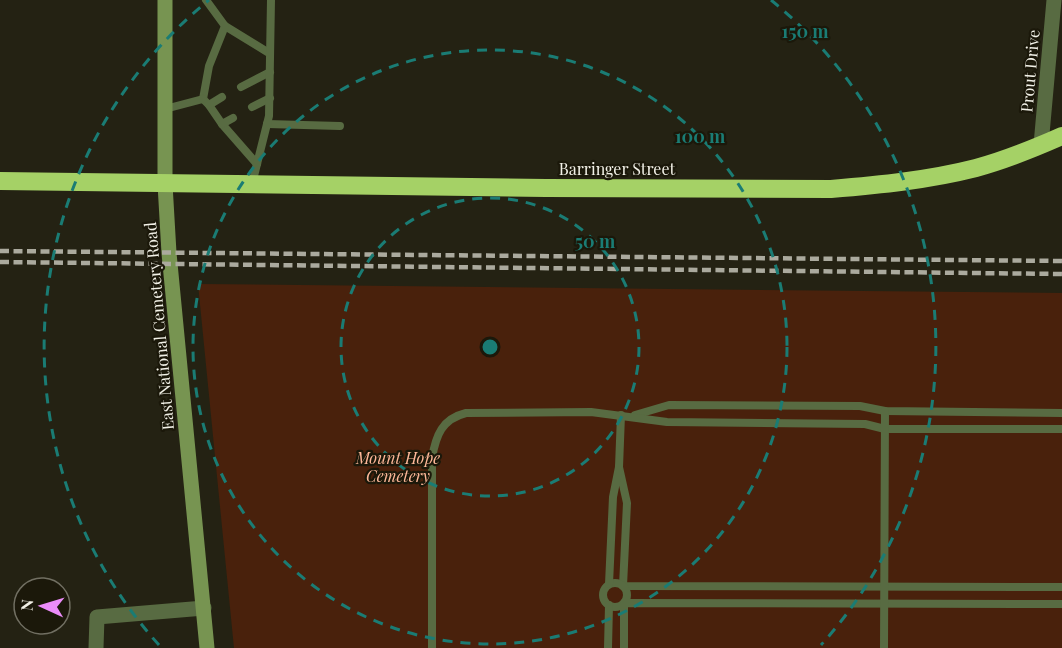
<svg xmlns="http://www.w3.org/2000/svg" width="1062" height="648" viewBox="0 0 1062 648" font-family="'Playfair Display',serif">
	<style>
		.green { fill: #49210c }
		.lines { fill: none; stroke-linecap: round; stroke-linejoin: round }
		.lane { stroke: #586b42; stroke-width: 8 }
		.street { stroke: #586b42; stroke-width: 15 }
		.secondary { stroke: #779451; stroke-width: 15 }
		.highway { stroke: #a5d166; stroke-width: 18 }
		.rail { stroke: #abaa9e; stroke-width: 4.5; stroke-dasharray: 9 4.5; stroke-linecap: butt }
		.ring { fill: none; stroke: #1a7c74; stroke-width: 3; stroke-dasharray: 10 8 }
		.labels { text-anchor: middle; stroke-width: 4.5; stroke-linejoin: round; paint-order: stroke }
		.street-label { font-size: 16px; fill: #f2f1e7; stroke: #1b180a }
		.park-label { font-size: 16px; font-style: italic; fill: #feb899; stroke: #1b180a }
		.centre { fill: #1a7c74; stroke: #1b180a; stroke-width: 3 }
		.ring-label { font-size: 18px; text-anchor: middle; font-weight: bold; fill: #1a7c74; stroke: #1b180a; stroke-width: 4.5; stroke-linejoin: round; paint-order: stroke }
	</style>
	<rect width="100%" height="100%" fill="#242213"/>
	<!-- green -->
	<path class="green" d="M 198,284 L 1062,293 L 1062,648 L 234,648 Z"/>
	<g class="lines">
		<!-- lane -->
		<g class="lane">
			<path d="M 225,26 L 269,53"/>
			<path d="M 241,87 L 270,72"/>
			<path d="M 203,99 L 209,66 L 225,26 L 206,0"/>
			<path d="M 203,99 L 209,105 L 222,124 L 257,164"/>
			<path d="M 209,105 L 222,97"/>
			<path d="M 252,107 L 270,98"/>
			<path d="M 165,109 L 203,99"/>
			<path d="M 222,124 L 233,118"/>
			<path d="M 267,124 L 340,126"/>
			<path d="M 252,184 L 269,116 L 271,0"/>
			<path d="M 635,415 L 669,405 L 860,406 L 885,411 L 1062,413"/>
			<path d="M 619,467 L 627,503 L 623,586 L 1062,587"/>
			<circle cx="615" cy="595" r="12"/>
			<path d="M 609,584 L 613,497 L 619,467 L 621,415"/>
			<path d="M 432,648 L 432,458 C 436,435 442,419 466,413 L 591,412 L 667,422 L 865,424 L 885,429 L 1062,429"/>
			<path d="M 608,648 L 609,605"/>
			<path d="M 624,648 L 624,603 L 1062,604"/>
			<path d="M 884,648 L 885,411"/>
		</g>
		<!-- street -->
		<g class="street">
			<path d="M 1041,145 L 1054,0"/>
			<path d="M 96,648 L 97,617 L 204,608"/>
		</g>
		<!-- secondary -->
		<path class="secondary" d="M 165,0 L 165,184 L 169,253 L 207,648"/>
		<!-- highway -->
		<path class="highway" d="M 0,181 L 546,188 L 831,189 C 879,185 929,180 976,168 C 1005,160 1035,148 1062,136"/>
		<!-- rail -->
		<g class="rail">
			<path d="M 0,251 L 1062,261"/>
			<path d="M 0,262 L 1062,274"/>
		</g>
	</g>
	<!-- distance rings -->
	<g class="ring">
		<circle cx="490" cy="347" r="149"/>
		<circle cx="490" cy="347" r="297"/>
		<path d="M159 645A446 446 0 0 1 209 0M771 0A446 446 0 0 1 821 645"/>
	</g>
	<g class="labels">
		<!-- street labels -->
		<g class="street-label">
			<text transform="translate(1030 71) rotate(-85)" y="6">Prout Drive</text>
			<text x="617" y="175">Barringer Street</text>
			<text transform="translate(159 326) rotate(-95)" y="6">East National Cemetery Road</text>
		</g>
		<!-- park labels -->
		<g class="park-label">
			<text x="398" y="464">Mount Hope<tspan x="398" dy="18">Cemetery</tspan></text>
		</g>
	</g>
	<circle cx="490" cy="347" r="9" class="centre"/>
	<g class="ring-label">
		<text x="805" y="38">150 m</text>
		<text x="700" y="143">100 m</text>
		<text x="595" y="248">50 m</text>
	</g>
	<!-- north arrow -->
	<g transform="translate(42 606) rotate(274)"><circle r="28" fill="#1b180a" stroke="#716f62" stroke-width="1.5"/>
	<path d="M0-4.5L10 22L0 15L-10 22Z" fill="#ec8cfa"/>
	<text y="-9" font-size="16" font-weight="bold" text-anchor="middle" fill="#f2f1e7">N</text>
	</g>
</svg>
